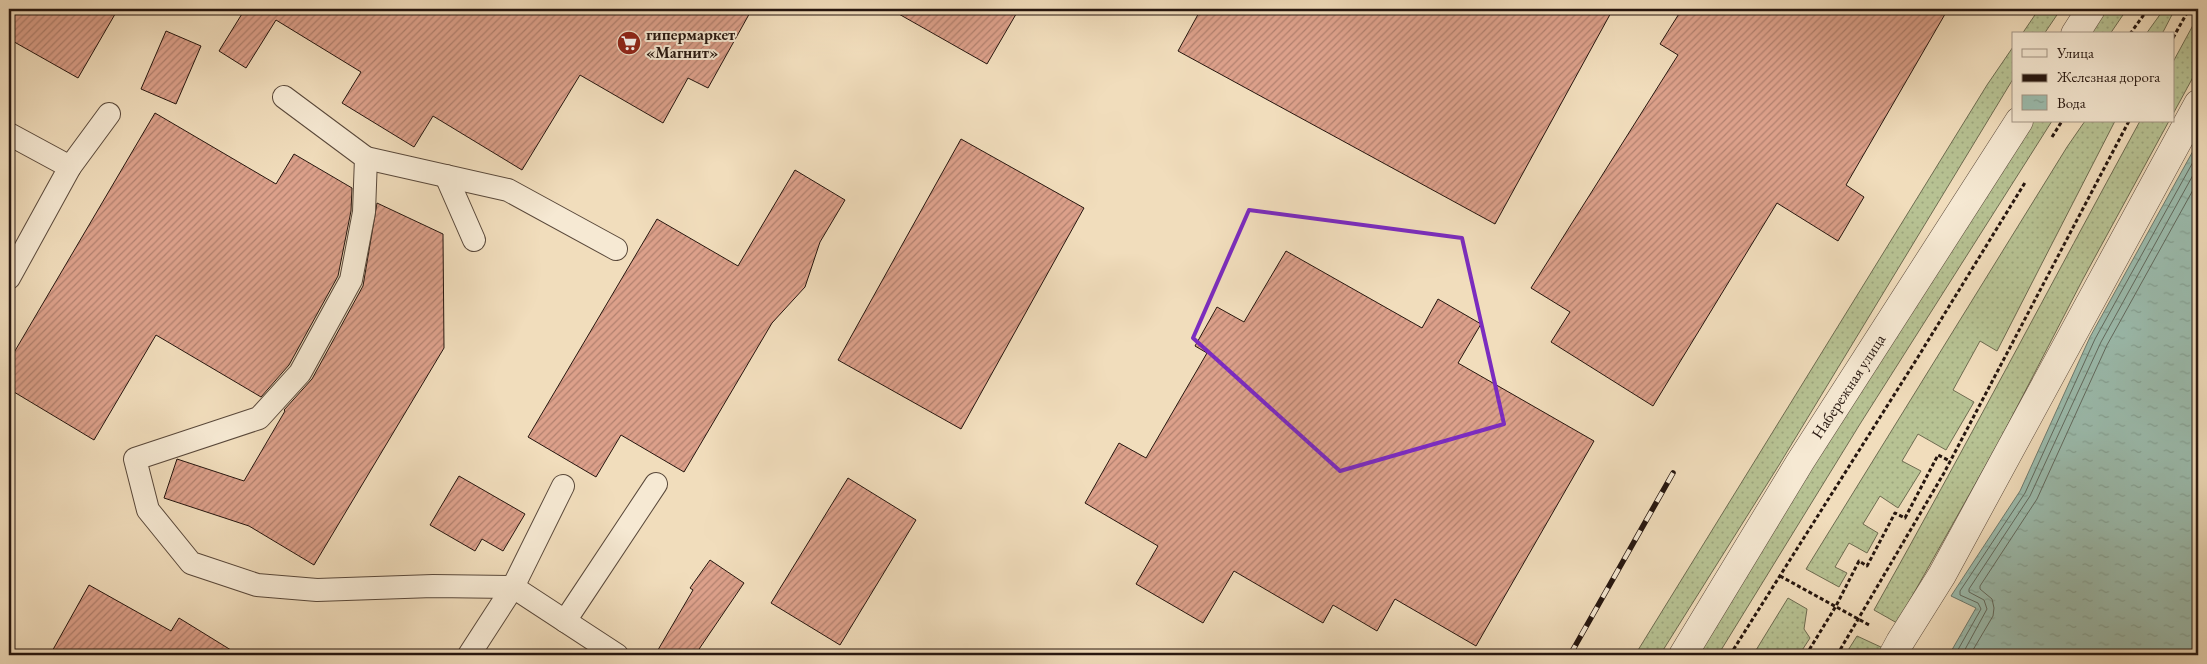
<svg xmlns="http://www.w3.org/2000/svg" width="2207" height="664" viewBox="0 0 2207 664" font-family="'EB Garamond',serif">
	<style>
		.grass { fill: url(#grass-dots); stroke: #6e6c51 }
		.water { fill: url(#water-ripples); stroke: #6c7a6e }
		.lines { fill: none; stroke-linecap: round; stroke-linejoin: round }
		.shore { stroke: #60695e; stroke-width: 1 }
		.building { fill: url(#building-hatch); stroke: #26160f }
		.lane-casing { stroke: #59483a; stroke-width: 24 }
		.street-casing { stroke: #59483a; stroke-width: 29 }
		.path { stroke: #26160f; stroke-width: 3; stroke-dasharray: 4 2.5; stroke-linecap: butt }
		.lane { stroke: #f6e9d3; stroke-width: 22 }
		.street { stroke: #f6e9d3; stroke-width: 28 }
		.rail-casing { stroke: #26160f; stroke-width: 5.5 }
		.rail { stroke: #f6e9d3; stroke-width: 4; stroke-dasharray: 11; stroke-linecap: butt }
		.marked { fill: none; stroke: #7b2cbf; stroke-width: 4; stroke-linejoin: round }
		.labels { text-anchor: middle; stroke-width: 4; stroke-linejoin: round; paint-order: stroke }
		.poi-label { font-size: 16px; font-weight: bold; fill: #26160f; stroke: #f6e9d3; text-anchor: start }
		.street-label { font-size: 16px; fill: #26160f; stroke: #f6e9d3 }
	</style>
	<defs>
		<pattern id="grass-dots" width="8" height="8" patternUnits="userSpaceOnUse" patternTransform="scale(1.25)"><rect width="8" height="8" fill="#b7c293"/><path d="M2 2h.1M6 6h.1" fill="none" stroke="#9da67e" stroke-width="1.8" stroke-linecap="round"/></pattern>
		<pattern id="water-ripples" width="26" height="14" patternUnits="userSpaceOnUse" patternTransform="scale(1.25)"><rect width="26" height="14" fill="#9bbcae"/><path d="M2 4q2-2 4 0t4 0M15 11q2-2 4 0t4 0" fill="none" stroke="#85a194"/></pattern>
		<pattern id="building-hatch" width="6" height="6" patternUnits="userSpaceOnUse" patternTransform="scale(1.25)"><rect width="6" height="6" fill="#dca08a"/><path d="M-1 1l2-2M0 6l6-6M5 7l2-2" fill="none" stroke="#b2816f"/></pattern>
	</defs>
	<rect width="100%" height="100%" fill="#f1ddbc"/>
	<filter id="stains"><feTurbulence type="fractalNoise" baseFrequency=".004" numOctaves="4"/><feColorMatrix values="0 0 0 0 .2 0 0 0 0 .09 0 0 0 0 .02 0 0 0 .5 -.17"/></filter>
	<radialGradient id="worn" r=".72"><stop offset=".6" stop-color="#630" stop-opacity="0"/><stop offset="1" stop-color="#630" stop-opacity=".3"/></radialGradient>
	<!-- grass -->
	<g class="grass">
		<path d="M 2039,9 L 2061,9 L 2044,34 L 2022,34 Z"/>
		<path d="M 2104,9 L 2127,9 L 2110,34 L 2088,34 Z"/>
		<path d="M 2164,9 L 2175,9 L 2162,34 L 2146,34 Z"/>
		<path d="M 2198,16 L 2198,68 L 2173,114 L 2173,62 Z"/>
		<path d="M 2013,47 L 2013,79 L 1779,465 L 1660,655 L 1635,655 L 1987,85 Z"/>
		<path d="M 2030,121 L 2052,121 L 1860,424 L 1718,655 L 1697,655 L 1841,417 Z"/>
		<path d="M 2085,121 L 2115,121 L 1997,351 L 1980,341 L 1953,390 L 1974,402 L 1946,450 L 1918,434 L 1902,461 L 1921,471 L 1898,508 L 1880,496 L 1863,524 L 1878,533 L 1867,553 L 1849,543 L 1835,567 L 1847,573 L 1839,587 L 1806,569 L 2067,147 Z"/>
		<path d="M 2140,121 L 2169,121 L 2083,279 L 2000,440 L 1897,623 L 1874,610 C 1965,448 2051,284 2140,121 Z"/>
		<path d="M 1788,598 L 1807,609 L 1804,629 L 1810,638 L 1799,655 L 1753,655 Z"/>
		<path d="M 1857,636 L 1883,648 L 1878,655 L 1845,655 Z"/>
	</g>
	<!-- water -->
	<path class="water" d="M 2198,142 L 2198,655 L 1949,655 L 1976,608 L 1951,596 L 2020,491 L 2090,337 Z"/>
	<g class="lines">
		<!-- shore -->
		<g class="shore">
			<path d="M 1955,655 L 1981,609 L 1978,603 L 1960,595 L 1960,591 L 2025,493 L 2095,339 L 2198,153"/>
			<path d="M 1962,655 L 1987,609 L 1984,600 L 1969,592 L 1969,589 L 2030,496 L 2101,342 L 2198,166"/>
			<path d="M 1970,655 L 1993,616 L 1994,608 L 1992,599 L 1980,589 L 1980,586 L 2037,499 L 2107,345 L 2198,181"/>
		</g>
	</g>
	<!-- building -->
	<g class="building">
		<path d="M 9,9 L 118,9 L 78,78 L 9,39 Z"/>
		<path d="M 245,9 L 752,9 L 708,88 L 688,78 L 663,123 L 580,75 L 522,170 L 433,116 L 414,147 L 342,103 L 361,72 L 276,20 L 246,68 L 219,51 Z"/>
		<path d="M 890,9 L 1019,9 L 987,64 Z"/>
		<path d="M 1201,9 L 1613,9 L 1495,224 L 1178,51 Z"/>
		<path d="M 1682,9 L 1948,9 L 1846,185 L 1864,197 L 1838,241 L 1777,203 L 1653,406 L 1551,342 L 1570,312 L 1531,288 L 1678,55 L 1660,44 Z"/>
		<path d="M 166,31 L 201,46 L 176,104 L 141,89 Z"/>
		<path d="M 155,113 L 276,184 L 294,154 L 352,188 L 351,211 L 338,276 L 289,365 L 261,397 L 156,335 L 94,440 L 9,389 L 9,361 Z"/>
		<path d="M 961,139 L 1084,208 L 961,429 L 838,360 Z"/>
		<path d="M 795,170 L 845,200 L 820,242 L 805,287 L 772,323 L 684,472 L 621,435 L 596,477 L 528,437 L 657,219 L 738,266 Z"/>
		<path d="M 377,203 L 443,234 L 444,348 L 314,565 L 249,526 L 164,498 L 177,459 L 244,481 L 285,411 L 284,410 L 312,379 L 363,286 Z"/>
		<path d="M 1286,251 L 1422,328 L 1438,299 L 1481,324 L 1458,363 L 1594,441 L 1476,646 L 1395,599 L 1377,631 L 1333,605 L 1323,623 L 1234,571 L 1203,623 L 1136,584 L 1158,546 L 1085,503 L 1119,443 L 1146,458 L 1207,353 L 1195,346 L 1217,307 L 1244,322 Z"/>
		<path d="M 459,476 L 525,514 L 503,551 L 482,539 L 475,551 L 430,525 Z"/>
		<path d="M 848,478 L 916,520 L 840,645 L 771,603 Z"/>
		<path d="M 710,560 L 744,583 L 695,655 L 655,655 L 693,590 L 690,588 Z"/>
		<path d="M 89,585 L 171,631 L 179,618 L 239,655 L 50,655 Z"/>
	</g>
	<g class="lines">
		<!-- lane casing -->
		<g class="lane-casing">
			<g id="lane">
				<path d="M 284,97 L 366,158 L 364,212 L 351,280 L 300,373 L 259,418 L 135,459 L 148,510 L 191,563 L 257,585 L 317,590 L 433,586 L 513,587 L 617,655"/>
				<path d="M 9,134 L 70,167"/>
				<path d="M 366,158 L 508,190 L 616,249"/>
				<path d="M 446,176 L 474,240"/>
				<path d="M 9,278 L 70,167 L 109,114"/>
				<path d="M 565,621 L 656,484"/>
				<path d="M 469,655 L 513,587 L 563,486"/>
			</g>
		</g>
		<!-- street casing -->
		<g class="street-casing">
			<g id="street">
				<path d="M 2075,34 L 2091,9"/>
				<path d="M 1683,655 L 1800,462 L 2019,121"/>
				<path d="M 1893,655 L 1900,642 L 1942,575 L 2198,104"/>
			</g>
		</g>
		<!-- path -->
		<g class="path">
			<path d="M 2130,34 L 2148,9"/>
			<path d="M 2173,38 L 2189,9"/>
			<path d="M 2052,137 L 2062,121"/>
			<path d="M 1780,576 L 1871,626"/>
			<path d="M 1730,655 L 1918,357 L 2026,181"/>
			<path d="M 1806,655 L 1836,606 L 1859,561 L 1867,566 L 1895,513 L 1905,518 L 1938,455 L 1950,461"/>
			<path d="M 1837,655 L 1944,473 L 2129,121"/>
		</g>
		<!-- lane -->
		<use href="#lane" class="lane"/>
		<!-- street -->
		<use href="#street" class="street"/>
		<!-- rail casing -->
		<g class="rail-casing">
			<path id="rail" d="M 1570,655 L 1673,473"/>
		</g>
		<!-- rail -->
		<use href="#rail" class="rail"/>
	</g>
	<!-- marked area -->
	<path class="marked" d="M 1249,210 L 1462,238 L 1504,424 L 1340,471 L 1193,338 Z"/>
	<!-- icons -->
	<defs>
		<g id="supermarket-disc" transform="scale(1.25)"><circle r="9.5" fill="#8f2418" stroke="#f6e9d3"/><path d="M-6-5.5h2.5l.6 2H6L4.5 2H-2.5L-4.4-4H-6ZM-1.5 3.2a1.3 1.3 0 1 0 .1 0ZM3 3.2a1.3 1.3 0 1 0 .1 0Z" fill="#fff"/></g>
	</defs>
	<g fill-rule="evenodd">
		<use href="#supermarket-disc" x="629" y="43"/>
	</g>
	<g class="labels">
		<!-- poi labels -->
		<g class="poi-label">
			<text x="646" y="40">гипермаркет<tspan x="646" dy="18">«Магнит»</tspan></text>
		</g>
		<!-- street labels -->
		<g class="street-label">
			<text transform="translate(1848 386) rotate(-57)" y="6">Набережная улица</text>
		</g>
	</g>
	<!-- margin -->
	<rect width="2207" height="664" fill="none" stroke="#f1ddbc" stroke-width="30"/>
	<rect x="10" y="10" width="2187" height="644" fill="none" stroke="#26160f" stroke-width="2.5"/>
	<rect x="15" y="15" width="2177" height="634" fill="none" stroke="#26160f"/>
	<!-- legend -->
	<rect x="2012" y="32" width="162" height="90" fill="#f6e9d3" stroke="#a39585"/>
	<rect x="2022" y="49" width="25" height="8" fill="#f6e9d3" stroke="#a39585"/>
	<text x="2057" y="58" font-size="15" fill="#26160f">Улица</text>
	<rect x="2022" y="74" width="25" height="8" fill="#26160f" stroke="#a39585"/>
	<text x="2057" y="82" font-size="15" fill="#26160f">Железная дорога</text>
	<rect x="2022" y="95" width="25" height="15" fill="url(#water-ripples)" stroke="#a39585"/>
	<text x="2057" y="108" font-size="15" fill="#26160f">Вода</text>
	<rect width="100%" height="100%" filter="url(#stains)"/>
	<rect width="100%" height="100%" fill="url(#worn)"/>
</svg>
